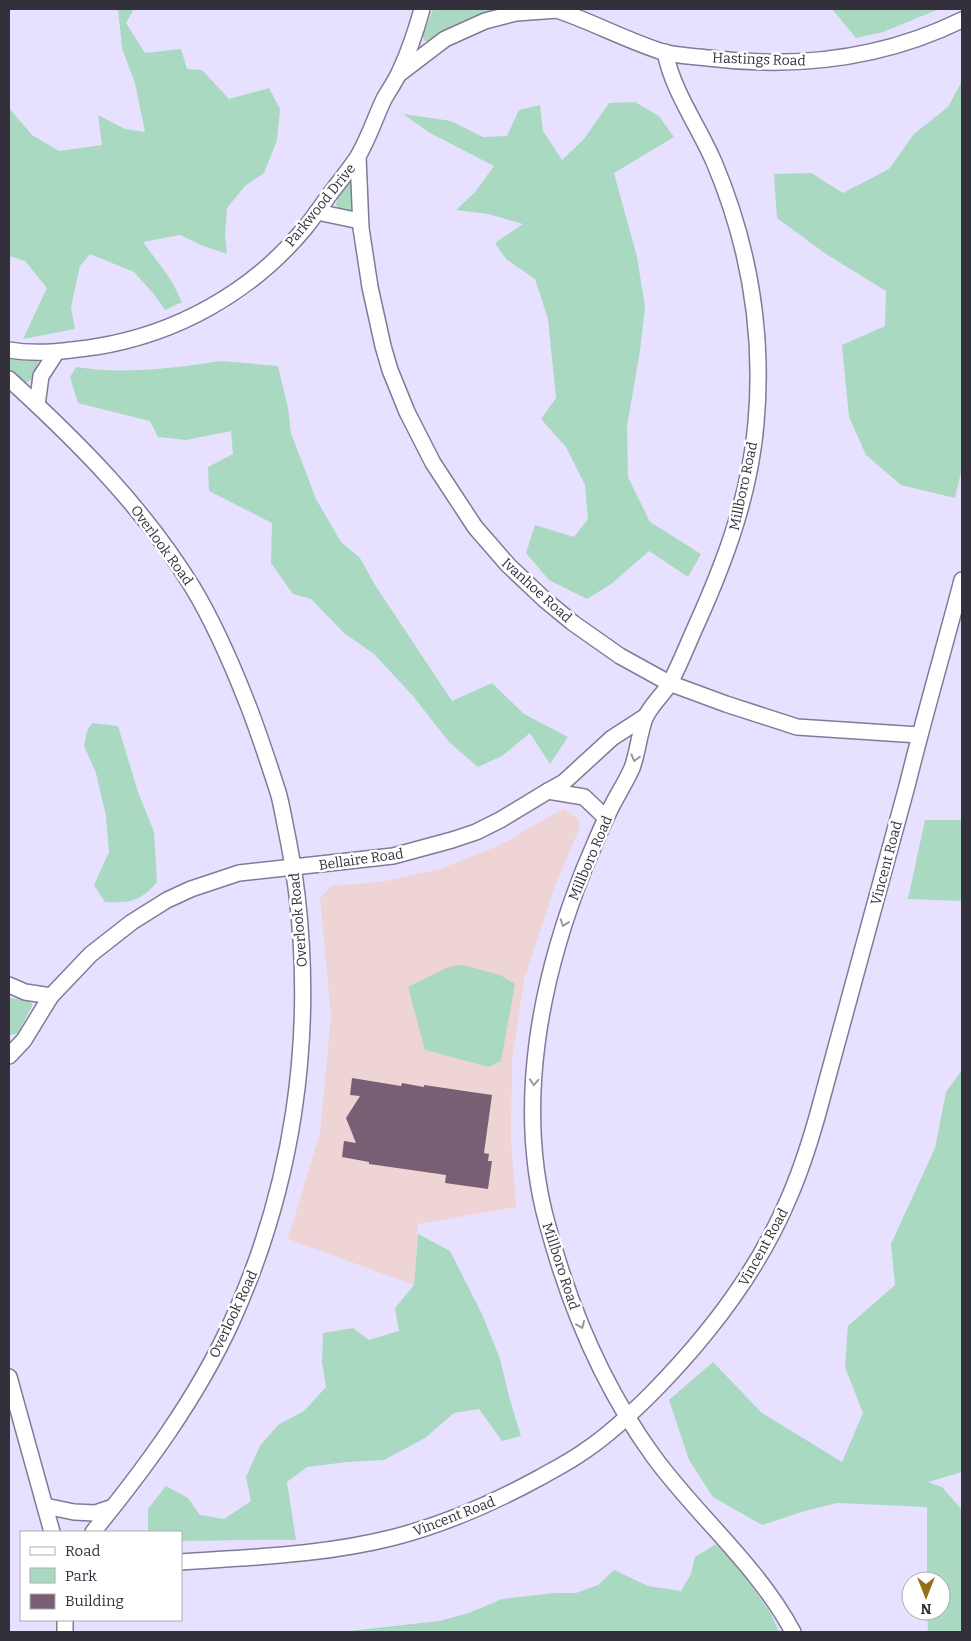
<svg xmlns="http://www.w3.org/2000/svg" width="971" height="1641" viewBox="0 0 971 1641" font-family="Bitter,serif">
	<style>
		.education { fill: #efd4d5 }
		.green { fill: #a9d9c0 }
		.building { fill: #795f73 }
		.lines { fill: none; stroke-linecap: round; stroke-linejoin: round }
		.minor-casing { stroke: #827a96; stroke-width: 18 }
		.minor { stroke: #fff; stroke-width: 15 }
		.oneway { stroke: #99989e }
		.labels { text-anchor: middle; stroke-width: 5; stroke-linejoin: round; paint-order: stroke }
		.street-label { font-size: 14px; fill: #33303c; stroke: #fff }
	</style>
	<rect width="100%" height="100%" fill="#e8e0ff"/>
	<!-- education -->
	<path class="education" d="M 565,809 L 579,820 L 579,829 L 554,889 L 524,980 L 512,1060 L 511,1140 L 516,1207 L 418,1224 L 414,1285 L 288,1239 L 320,1133 L 331,1016 L 320,898 L 331,886 L 381,882 L 440,869 L 500,845 L 552,815 Z"/>
	<!-- green -->
	<g class="green">
		<path d="M 118,9 L 134,9 L 126,23 L 145,53 L 181,49 L 187,69 L 202,70 L 229,99 L 269,88 L 280,109 L 277,140 L 264,173 L 245,186 L 227,208 L 225,234 L 227,254 L 201,245 L 180,235 L 143,242 L 171,280 L 182,302 L 165,310 L 153,293 L 134,272 L 90,254 L 80,266 L 71,307 L 75,329 L 23,339 L 47,288 L 25,261 L 9,256 L 9,108 L 32,135 L 59,151 L 102,145 L 98,115 L 125,129 L 145,132 L 135,83 L 122,48 Z"/>
		<path d="M 433,9 L 500,9 L 497,12 L 430,41 L 425,41 L 422,36 Z"/>
		<path d="M 832,9 L 939,9 L 883,32 L 856,38 Z"/>
		<path d="M 962,81 L 962,468 L 955,498 L 901,485 L 866,455 L 849,417 L 842,345 L 885,326 L 886,291 L 826,254 L 777,218 L 774,174 L 811,173 L 843,193 L 889,169 L 914,134 L 948,107 Z"/>
		<path d="M 635,102 L 659,116 L 674,137 L 614,173 L 637,257 L 645,307 L 640,351 L 627,426 L 628,477 L 650,522 L 701,554 L 688,577 L 649,551 L 611,584 L 587,599 L 549,580 L 526,553 L 535,525 L 574,537 L 588,519 L 585,485 L 566,447 L 541,419 L 556,398 L 548,319 L 535,279 L 506,259 L 495,243 L 523,224 L 488,214 L 456,210 L 475,192 L 494,166 L 430,133 L 403,114 L 451,121 L 483,137 L 507,136 L 519,110 L 540,105 L 543,131 L 562,160 L 584,139 L 609,103 Z"/>
		<path d="M 352,180 L 353,210 C 348,213 339,210 336,205 L 337,200 L 350,181 Z"/>
		<path d="M 9,359 L 38,359 L 37,369 L 31,380 L 23,384 L 9,373 Z"/>
		<path d="M 221,361 L 278,366 L 288,408 L 291,433 L 316,499 L 341,542 L 360,558 L 375,585 L 452,701 L 492,683 L 524,714 L 568,737 L 550,764 L 530,733 L 502,756 L 478,767 L 450,743 L 413,696 L 374,654 L 344,633 L 311,599 L 293,594 L 271,563 L 272,523 L 209,491 L 208,467 L 233,454 L 231,431 L 186,440 L 158,437 L 150,421 L 78,403 L 70,377 L 76,367 C 124,375 174,368 221,361 Z"/>
		<path d="M 92,723 L 118,726 L 138,792 L 154,832 L 157,882 C 140,902 130,903 105,902 L 94,885 L 109,852 L 106,816 L 96,773 L 84,746 L 87,731 Z"/>
		<path d="M 925,820 L 962,820 L 962,901 L 908,899 Z"/>
		<path d="M 463,965 L 500,975 L 515,984 L 501,1061 L 489,1067 L 425,1050 L 408,987 L 448,967 Z"/>
		<path d="M 12,998 L 30,1002 L 32,1003 L 32,1006 L 18,1033 L 10,1035 L 9,1034 L 9,999 Z"/>
		<path d="M 962,1070 L 962,1472 L 928,1482 L 942,1487 L 962,1510 L 962,1632 L 928,1632 L 927,1611 L 941,1611 L 941,1581 L 927,1581 L 927,1507 L 837,1503 L 805,1511 L 762,1525 L 713,1497 L 689,1460 L 669,1400 L 713,1362 L 762,1413 L 842,1462 L 863,1413 L 845,1367 L 848,1326 L 895,1285 L 891,1244 L 935,1148 L 946,1092 Z"/>
		<path d="M 418,1234 L 450,1251 L 483,1316 L 500,1359 L 510,1400 L 521,1436 L 502,1441 L 479,1409 L 454,1413 L 425,1438 L 384,1460 L 347,1462 L 307,1467 L 287,1482 L 296,1540 C 257,1539 220,1541 181,1541 L 181,1532 L 148,1532 L 148,1509 L 166,1486 L 188,1498 L 200,1515 L 224,1519 L 251,1501 L 246,1477 L 260,1446 L 278,1425 L 304,1411 L 326,1387 L 322,1362 L 323,1333 L 353,1328 L 369,1340 L 399,1331 L 395,1308 L 414,1285 Z"/>
		<path d="M 716,1544 L 737,1564 L 771,1614 L 779,1632 L 341,1632 L 439,1621 L 469,1613 L 502,1599 L 555,1593 L 576,1593 L 598,1585 L 614,1570 L 648,1586 L 681,1591 L 691,1574 L 695,1557 Z"/>
	</g>
	<!-- building -->
	<path class="building" d="M 352,1078 L 401,1086 L 402,1083 L 424,1087 L 424,1085 L 492,1095 L 484,1153 L 489,1154 L 488,1161 L 492,1161 L 488,1189 L 445,1183 L 446,1175 L 369,1164 L 369,1162 L 342,1157 L 344,1141 L 356,1143 L 346,1118 L 360,1096 L 350,1095 Z"/>
	<g class="lines">
		<!-- minor casing -->
		<g class="minor-casing">
			<g id="minor">
				<path d="M 554,9 C 591,21 625,40 663,52 C 677,56 693,56 708,58 C 796,69 882,59 962,20"/>
				<path d="M 665,52 C 673,92 698,125 714,162 C 749,245 764,333 756,423 C 750,495 725,562 695,628 C 687,646 679,666 670,683 C 663,695 651,705 645,718 C 639,734 638,752 632,768 C 625,784 615,798 608,814 C 599,832 592,851 584,869 C 540,980 515,1106 547,1223 C 569,1306 603,1387 654,1457 C 698,1517 757,1565 793,1632"/>
				<path d="M 399,74 L 445,39 L 485,21 L 516,13 L 558,10"/>
				<path d="M 358,157 L 361,228 L 370,287 L 383,346 L 390,370 L 407,412 L 433,463 L 475,527 L 508,565 L 545,600 L 573,623 L 620,656 L 669,683 L 726,704 L 797,727 L 919,735"/>
				<path d="M 317,212 L 360,221"/>
				<path d="M 9,350 C 38,355 66,351 95,347 C 177,334 252,292 305,228 C 314,217 322,205 330,194 C 339,182 349,170 357,158 C 368,140 375,118 384,99 C 389,90 395,82 399,73 C 409,52 416,31 422,9"/>
				<path d="M 9,379 C 78,442 144,508 193,588 C 214,623 231,662 246,700 C 258,730 268,761 278,792 C 281,802 283,814 285,824 C 290,848 294,871 297,895 C 314,1041 293,1186 232,1321 C 197,1398 146,1467 93,1532"/>
				<path d="M 37,405 L 41,376 L 56,353"/>
				<path d="M 548,791 L 564,782 L 612,738 L 646,716"/>
				<path d="M 9,985 L 25,992 L 51,996"/>
				<path d="M 9,1056 L 24,1040 L 51,996 L 91,954 L 132,922 L 167,900 L 191,889 L 239,873 L 393,856 L 452,840 L 476,832 L 500,820 L 548,791 L 584,797 L 606,818"/>
				<path d="M 9,1377 L 52,1532"/>
				<path d="M 45,1506 L 74,1512 L 95,1513 L 113,1507"/>
				<path d="M 181,1562 C 253,1557 325,1555 395,1537 C 445,1524 493,1503 539,1478 C 555,1469 571,1461 586,1450 C 610,1434 632,1413 653,1392 C 708,1336 757,1273 788,1200 C 800,1173 809,1145 817,1117 L 907,786 C 924,717 944,649 962,580"/>
				<path d="M 65,1632 L 65,1620"/>
			</g>
		</g>
		<!-- minor -->
		<use href="#minor" class="minor"/>
	</g>
	<!-- one-way arrows -->
	<defs><path id="oneway-chevron" d="M-2-3.5L2.5 0L-2 3.5" fill="none" stroke-width="1.6" stroke-linecap="round" stroke-linejoin="round" transform="scale(1.25)"/></defs>
	<g class="oneway">
		<use href="#oneway-chevron" transform="translate(635 758) rotate(105)"/>
		<use href="#oneway-chevron" transform="translate(564 923) rotate(109)"/>
		<use href="#oneway-chevron" transform="translate(534 1082) rotate(93)"/>
		<use href="#oneway-chevron" transform="translate(581 1325) rotate(67)"/>
	</g>
	<g class="labels">
		<!-- street labels -->
		<g class="street-label">
			<text transform="translate(759 59) rotate(2)" y="5">Hastings Road</text>
			<text transform="translate(320 205) rotate(-51)" y="5">Parkwood Drive</text>
			<text transform="translate(743 486) rotate(-78)" y="5">Millboro Road</text>
			<text transform="translate(162 545) rotate(54)" y="5">Overlook Road</text>
			<text transform="translate(537 590) rotate(42)" y="5">Ivanhoe Road</text>
			<text transform="translate(590 858) rotate(-67)" y="5">Millboro Road</text>
			<text transform="translate(361 859) rotate(-8)" y="5">Bellaire Road</text>
			<text transform="translate(886 863) rotate(-75)" y="5">Vincent Road</text>
			<text transform="translate(298 920) rotate(-95)" y="5">Overlook Road</text>
			<text transform="translate(763 1247) rotate(-61)" y="5">Vincent Road</text>
			<text transform="translate(561 1266) rotate(72)" y="5">Millboro Road</text>
			<text transform="translate(233 1314) rotate(-65)" y="5">Overlook Road</text>
			<text transform="translate(454 1516) rotate(-21)" y="5">Vincent Road</text>
		</g>
	</g>
	<!-- border -->
	<rect width="971" height="1641" fill="none" stroke="#33303c" stroke-width="20"/>
	<!-- legend -->
	<rect x="20" y="1531" width="162" height="90" fill="#ffffff" stroke="#adacb1"/>
	<rect x="30" y="1547" width="25" height="8" fill="#ffffff" stroke="#adacb1"/>
	<text x="65" y="1556" font-size="15" fill="#33303c">Road</text>
	<rect x="30" y="1568" width="25" height="15" fill="#a9d9c0" stroke="#adacb1"/>
	<text x="65" y="1581" font-size="15" fill="#33303c">Park</text>
	<rect x="30" y="1594" width="25" height="15" fill="#795f73" stroke="#adacb1"/>
	<text x="65" y="1606" font-size="15" fill="#33303c">Building</text>
	<!-- north arrow -->
	<g transform="translate(926 1596) rotate(180)"><circle r="24" fill="#ffffff" stroke="#adacb1"/>
	<path d="M0-4L9 19L0 12L-9 19Z" fill="#957019"/>
	<text y="-8" font-size="14" font-weight="bold" text-anchor="middle" fill="#33303c">N</text>
	</g>
</svg>
